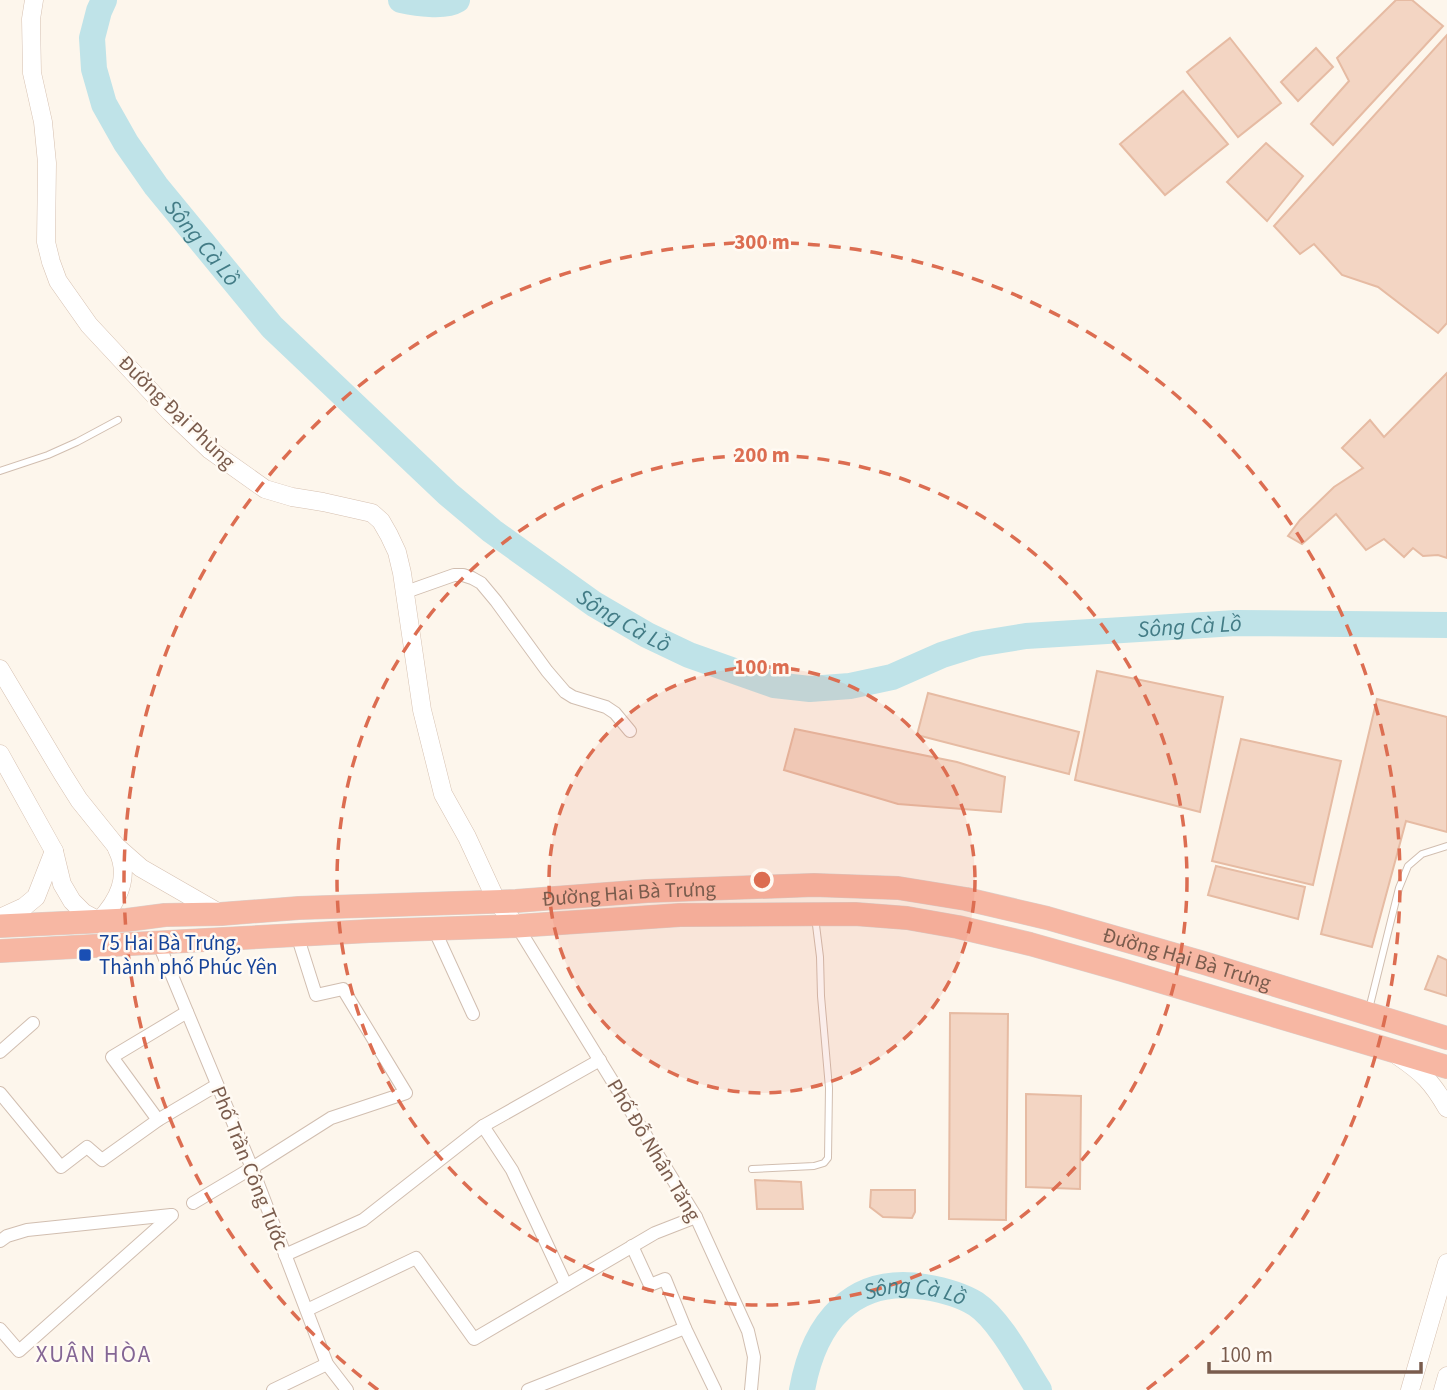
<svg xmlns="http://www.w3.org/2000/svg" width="1447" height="1390" viewBox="0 0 1447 1390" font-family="'Source Sans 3',sans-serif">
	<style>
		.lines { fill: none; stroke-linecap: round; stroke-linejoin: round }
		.river { stroke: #bfe3e8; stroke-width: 26 }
		.building { fill: #f3d5c3; stroke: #e6bba3; stroke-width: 2 }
		.lane-casing { stroke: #d1beb0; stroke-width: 8 }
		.street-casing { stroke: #d1beb0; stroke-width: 14 }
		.secondary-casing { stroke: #d6c0b0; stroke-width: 19 }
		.highway-casing { stroke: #dad1cd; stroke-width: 24 }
		.lane { stroke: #fff; stroke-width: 6 }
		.street { stroke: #fff; stroke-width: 12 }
		.secondary { stroke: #fff; stroke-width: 18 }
		.highway { stroke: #f7b7a3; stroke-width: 23 }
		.ring { fill: none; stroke: #dc6d51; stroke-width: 3.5; stroke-dasharray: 12 9 }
		.transit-dot { fill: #1a4fb4; stroke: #fffaf3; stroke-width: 2.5 }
		.labels { text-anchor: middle; stroke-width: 5; stroke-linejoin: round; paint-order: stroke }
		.street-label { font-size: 21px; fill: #7a5c4d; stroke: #fffaf3 }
		.transit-label { font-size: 21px; fill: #164399; stroke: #fffaf3; text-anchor: start }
		.water-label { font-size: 23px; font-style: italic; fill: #437c86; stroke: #fffaf3 }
		.neighbourhood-label { font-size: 23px; letter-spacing: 2px; fill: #846695; stroke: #fffaf3 }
		.centre { fill: #dc6d51; stroke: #fffaf3; stroke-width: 3.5 }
		.ring-label { font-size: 21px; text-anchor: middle; font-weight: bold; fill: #dc6d51; stroke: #fffaf3; stroke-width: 5; stroke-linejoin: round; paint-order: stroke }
	</style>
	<rect width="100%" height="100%" fill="#fdf6ec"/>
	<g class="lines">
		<!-- river -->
		<g class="river">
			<path id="s1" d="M 104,0 L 99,11 L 92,38 L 94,69 L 104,104 L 126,143 L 156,186 L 272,327 L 448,494 L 492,531 L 594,604 L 647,635 L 689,655 L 774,685 L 810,689 L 850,686 L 892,677 L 942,655 L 977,644 L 1026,636 L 1236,623 L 1447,625"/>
			<path d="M 401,0 C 416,3 444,8 457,0"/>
			<path id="s2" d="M 802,1390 C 814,1323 852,1275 925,1287 C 943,1290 960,1294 976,1304 C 1000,1320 1023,1365 1039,1390"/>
		</g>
	</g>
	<!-- building -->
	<g class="building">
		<path d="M 1396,0 L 1412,0 L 1443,26 L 1333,145 L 1311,124 L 1349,81 L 1337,58 Z"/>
		<path d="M 1447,35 L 1447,323 L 1438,333 L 1378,287 L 1342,275 L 1314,244 L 1300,254 L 1274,226 Z"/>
		<path d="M 1230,38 L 1281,103 L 1238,137 L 1187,72 Z"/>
		<path d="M 1316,48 L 1333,67 L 1298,101 L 1281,82 Z"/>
		<path d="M 1183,91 L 1228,144 L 1165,195 L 1120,144 Z"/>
		<path d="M 1266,143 L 1303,176 L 1267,221 L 1227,182 Z"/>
		<path d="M 1447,373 L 1447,558 L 1438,555 L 1423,556 L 1413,548 L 1404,557 L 1384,539 L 1366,550 L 1336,514 L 1302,544 L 1288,536 L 1300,520 L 1334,487 L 1363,468 L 1342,448 L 1370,420 L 1384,437 Z"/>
		<path d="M 1097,671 L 1223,697 L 1200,812 L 1075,780 Z"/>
		<path d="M 928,693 L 1079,732 L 1069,774 L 917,735 Z"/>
		<path d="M 1377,699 L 1447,717 L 1447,832 L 1406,821 L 1372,947 L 1321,934 Z"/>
		<path d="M 795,729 L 957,762 L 1005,777 L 1001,812 L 898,804 L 784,770 Z"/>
		<path d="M 1241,739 L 1341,761 L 1313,885 L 1212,861 Z"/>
		<path d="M 1216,866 L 1305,887 L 1298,919 L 1208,895 Z"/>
		<path d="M 1438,956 L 1447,960 L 1447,996 L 1425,989 Z"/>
		<path d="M 950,1013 L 1008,1014 L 1006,1220 L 949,1219 Z"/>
		<path d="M 1026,1094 L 1081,1096 L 1080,1189 L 1026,1187 Z"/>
		<path d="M 755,1180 L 801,1182 L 803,1209 L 757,1209 Z"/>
		<path d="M 871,1190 L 915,1190 L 915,1212 L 912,1218 L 883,1217 L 870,1207 Z"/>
	</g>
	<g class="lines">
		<!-- lane casing -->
		<g class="lane-casing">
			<g id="lane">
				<path d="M 0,471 L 48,455 L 77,442 L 118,420"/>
				<path d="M 1369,1009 L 1399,888 L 1408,866 L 1422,854 L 1447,846"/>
				<path d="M 752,1169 L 814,1166 L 824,1163 L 828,1158 L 829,1088 L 821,996 L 820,957 L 815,917"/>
			</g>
		</g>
		<!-- street casing -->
		<g class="street-casing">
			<g id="street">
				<path d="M 403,593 L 454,575 L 463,575 L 472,578 L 481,583 L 496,601 L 547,671 L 565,692 L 573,697 L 606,707 L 615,713 L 630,731"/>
				<path d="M 517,926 L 696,1217 L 748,1331 L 754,1357 L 751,1390"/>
				<path d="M 434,929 L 473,1014"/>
				<path d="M 158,942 L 252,1168 L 327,1364 L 347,1390"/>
				<path d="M 0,1052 L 33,1023"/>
				<path d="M 0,1093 L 61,1167 L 87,1147 L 102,1160 L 158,1120 L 217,1085"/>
				<path d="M 158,1120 L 112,1057 L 187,1012"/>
				<path d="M 483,1126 L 512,1170 L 566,1285"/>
				<path d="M 193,1203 L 252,1168 L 331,1118 L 406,1093 L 343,989 L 316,995 L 297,935"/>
				<path d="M 0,1241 L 7,1236 L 27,1230 L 171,1215"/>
				<path d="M 632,1246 L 650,1285 L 665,1279 L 685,1328 L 715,1390"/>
				<path d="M 285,1255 L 363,1220 L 483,1126 L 600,1060"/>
				<path d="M 307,1310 L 416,1258 L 474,1339 L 655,1233 L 696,1217"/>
				<path d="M 0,1329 L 19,1351 L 172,1215"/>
				<path d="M 273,1390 L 327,1364"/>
				<path d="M 528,1390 L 685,1328"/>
			</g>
		</g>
		<!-- secondary casing -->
		<g class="secondary-casing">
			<g id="secondary">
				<path d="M 34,0 L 31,19 L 32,73 L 43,122 L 47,163 L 46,242 L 51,262 L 58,281 L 89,325 L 170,412 L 210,450 L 265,489 L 292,497 L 323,502 L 372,513 L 381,521 L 389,535 L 397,552 L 402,573 L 422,710 L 443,794 L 467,837 L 497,902 L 517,926"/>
				<path d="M 0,669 L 62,773 L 79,800 L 116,846 L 141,868 L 221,914"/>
				<path d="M 0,754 L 54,851 L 62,884 L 72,901 L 84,913 L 99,921 C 118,901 131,877 117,849"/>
				<path d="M 0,918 L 24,907 L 36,897 L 54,851"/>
				<path d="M 1398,1056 C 1423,1073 1432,1082 1447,1108"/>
				<path d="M 1410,1390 L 1447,1263"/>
				<path d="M 1443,1390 L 1447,1376"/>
			</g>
		</g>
		<!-- highway casing -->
		<g class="highway-casing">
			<g id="highway">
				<path id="s3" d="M 0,926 L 127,920 L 165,915 L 221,914 L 299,908 L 516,901 L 647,891 L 814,885 L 898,888 L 966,899 L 1047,918 L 1204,963 L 1447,1038"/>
				<path d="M 0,951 L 370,931 L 517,926 L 680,915 L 855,914 L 907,918 L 958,927 L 1030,944 L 1122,970 L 1447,1067"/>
			</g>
		</g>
		<!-- lane -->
		<use href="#lane" class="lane"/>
		<!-- street -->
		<use href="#street" class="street"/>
		<!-- secondary -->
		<use href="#secondary" class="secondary"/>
		<!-- highway -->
		<use href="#highway" class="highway"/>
	</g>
	<!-- distance rings -->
	<circle cx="762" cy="880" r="213" fill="#dc6d51" fill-opacity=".12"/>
	<g class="ring">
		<circle cx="762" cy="880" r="213"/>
		<circle cx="762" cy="880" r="425"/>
		<path d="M378 1390A638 638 0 1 1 1146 1390"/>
	</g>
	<!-- markers -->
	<rect class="transit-dot" x="78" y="948" width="14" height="14" rx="3.5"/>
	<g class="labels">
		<!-- street labels -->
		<g class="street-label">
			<text transform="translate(177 412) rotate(44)" y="7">Đường Đại Phùng</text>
			<text dy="7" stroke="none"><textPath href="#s3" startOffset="630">Đường Hai Bà Trưng</textPath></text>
			<text dy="7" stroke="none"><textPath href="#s3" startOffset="1197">Đường Hai Bà Trưng</textPath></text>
			<text transform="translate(654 1150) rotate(59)" y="7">Phố Đỗ Nhân Tăng</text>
			<text transform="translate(250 1168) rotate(68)" y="7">Phố Trần Công Tước</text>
		</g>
		<!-- transit labels -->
		<g class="transit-label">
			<text x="99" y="950">75 Hai Bà Trưng,<tspan x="99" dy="24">Thành phố Phúc Yên</tspan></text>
		</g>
		<!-- water labels -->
		<g class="water-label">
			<text dy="8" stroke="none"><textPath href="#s1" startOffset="278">Sông Cà Lồ</textPath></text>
			<text dy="8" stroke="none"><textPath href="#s1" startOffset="847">Sông Cà Lồ</textPath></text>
			<text dy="8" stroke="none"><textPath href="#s1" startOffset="1435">Sông Cà Lồ</textPath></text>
			<text dy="8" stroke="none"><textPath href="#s2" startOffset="172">Sông Cà Lồ</textPath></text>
		</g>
		<!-- neighbourhood labels -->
		<g class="neighbourhood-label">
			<text x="94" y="1362">XUÂN HÒA</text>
		</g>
	</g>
	<circle cx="762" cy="880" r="10" class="centre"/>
	<g class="ring-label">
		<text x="762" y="249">300 m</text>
		<text x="762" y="462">200 m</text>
		<text x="762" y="674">100 m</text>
	</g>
	<!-- scale -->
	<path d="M1209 1362v10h212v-10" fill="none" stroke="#7a5c4d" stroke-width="3.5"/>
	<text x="1220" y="1362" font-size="21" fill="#7a5c4d" stroke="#fffaf3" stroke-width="5" paint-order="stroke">100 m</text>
</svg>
